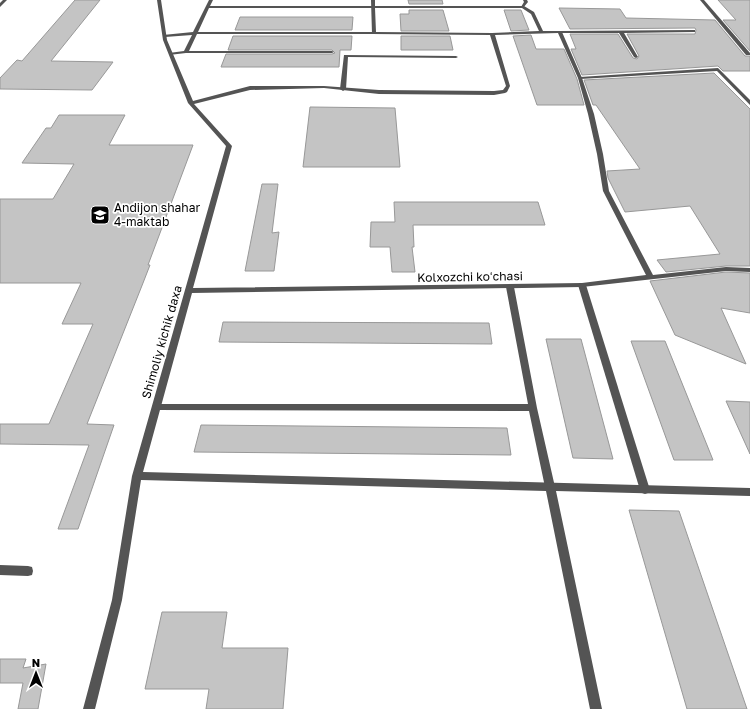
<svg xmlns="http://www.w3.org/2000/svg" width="750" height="709" viewBox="0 0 750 709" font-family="'Golos Text',sans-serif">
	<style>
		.building { fill: #c4c4c4; stroke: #989898 }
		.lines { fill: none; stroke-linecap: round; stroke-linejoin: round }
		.lane { fill: #545454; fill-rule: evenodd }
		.street { fill: #545454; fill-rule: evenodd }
		.labels { text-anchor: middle; stroke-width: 3.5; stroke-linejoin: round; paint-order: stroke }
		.poi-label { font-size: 12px; fill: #000; stroke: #fff; text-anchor: start }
		.street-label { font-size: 12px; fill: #000; stroke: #fff }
	</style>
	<rect width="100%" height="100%" fill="#fff"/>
	<!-- building -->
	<g class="building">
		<path d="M 75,0 L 100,0 L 51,61 L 113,62 L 92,90 L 0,89 L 0,78 L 17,60 L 22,61 Z"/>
		<path d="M 408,0 L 442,0 L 443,4 L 409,4 Z"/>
		<path d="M 718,0 L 750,0 L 750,51 L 723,20 L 736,20 Z"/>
		<path d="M 559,8 L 620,9 L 626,18 L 715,20 L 745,56 L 750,56 L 750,71 L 723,71 L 718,66 L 582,75 L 571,49 L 576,49 L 570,34 L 618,34 L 633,58 L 637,59 L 639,56 L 627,34 L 695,34 L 696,30 L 695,28 L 570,29 Z"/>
		<path d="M 409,10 L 443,10 L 449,31 L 401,31 L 400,14 L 409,14 Z"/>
		<path d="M 504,10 L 521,10 L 529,30 L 511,31 Z"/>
		<path d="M 240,17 L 353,17 L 352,30 L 235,30 Z"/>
		<path d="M 531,35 L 536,49 L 564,49 L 577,79 L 584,105 L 537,105 L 513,36 Z"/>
		<path d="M 233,36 L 352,36 L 351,50 L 340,50 L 339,67 L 221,67 L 226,54 L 332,54 L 335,53 L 332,50 L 228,50 Z"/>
		<path d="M 401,36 L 450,36 L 453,50 L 401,50 Z"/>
		<path d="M 714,73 L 750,109 L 750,266 L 726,266 L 666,272 L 657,260 L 720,254 L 690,206 L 625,212 L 608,178 L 607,171 L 640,169 L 596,105 L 593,105 L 584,80 Z"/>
		<path d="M 310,107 L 395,108 L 400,167 L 303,167 Z"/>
		<path d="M 59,115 L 125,115 L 109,145 L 193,145 L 148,265 L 150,265 L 143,283 L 87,424 L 114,425 L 78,529 L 58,529 L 89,445 L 0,444 L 0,424 L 49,424 L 93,324 L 62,324 L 81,283 L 0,283 L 0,199 L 53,199 L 74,164 L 22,163 L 46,128 L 51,128 Z"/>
		<path d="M 262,184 L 278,184 L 272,233 L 279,232 L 274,271 L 245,271 Z"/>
		<path d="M 394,202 L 538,202 L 545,225 L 413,225 L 414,247 L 412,247 L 415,272 L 392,272 L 390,247 L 370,247 L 371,222 L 395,222 Z"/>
		<path d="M 726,272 L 750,273 L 750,313 L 721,308 L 746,364 L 675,335 L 650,281 Z"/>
		<path d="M 223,322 L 489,323 L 492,344 L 219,342 Z"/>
		<path d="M 546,339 L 581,339 L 613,459 L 573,458 Z"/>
		<path d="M 631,341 L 665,341 L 713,460 L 674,460 Z"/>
		<path d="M 726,401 L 750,402 L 750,454 Z"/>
		<path d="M 201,425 L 507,428 L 511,455 L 194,452 Z"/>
		<path d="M 629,510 L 679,511 L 747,709 L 687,709 Z"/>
		<path d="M 162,612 L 227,612 L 222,648 L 288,648 L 283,709 L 206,709 L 209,689 L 145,689 Z"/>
		<path d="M 0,659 L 26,659 L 23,668 L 46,664 L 38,709 L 18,709 L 23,683 L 0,683 Z"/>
	</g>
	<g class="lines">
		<!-- lane -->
		<g class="lane">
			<path d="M 3,0 L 7,0 L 0,7 L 0,3 Z"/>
			<path d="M 209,0 L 213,0 L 210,6 L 373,6 L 375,7 L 373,8 L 209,8 L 198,32 L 374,32 L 376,33 L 374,34 L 197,34 L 189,51 L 332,51 L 334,52 L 332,53 L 186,53 L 169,55 L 169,53 L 184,51 L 192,35 L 165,37 L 163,36 L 163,35 L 193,32 Z"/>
			<path d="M 523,0 L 527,0 L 528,2 L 523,8 L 521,7 L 524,2 Z"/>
			<path d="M 700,0 L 704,0 L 750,53 L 750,55 L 746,55 Z"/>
			<path d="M 693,30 L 695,30 L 695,32 L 624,33 L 638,57 L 636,58 L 634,57 L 619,33 L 560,33 L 558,32 L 560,31 Z"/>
			<path d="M 344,55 L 456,56 L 458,57 L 456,58 L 348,57 L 346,89 L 343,91 L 340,89 Z"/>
			<path d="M 718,68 L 750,100 L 750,105 L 717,71 L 580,79 L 578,78 L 580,77 Z"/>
			<path d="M 579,283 L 585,283 L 586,285 L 650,490 L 648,493 L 645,494 L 642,493 L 640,490 L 578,285 Z"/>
			<path d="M 507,285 L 510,285 L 514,287 L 537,408 L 555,487 L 553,490 L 550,491 L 547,490 L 545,487 L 529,411 L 156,410 L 153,409 L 152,407 L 153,405 L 156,404 L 528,404 L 506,287 Z"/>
			<path d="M 0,565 L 28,566 L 32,567 L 33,571 L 32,575 L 28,576 L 0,575 Z"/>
		</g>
		<!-- street -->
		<path class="street" d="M 157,0 L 161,0 L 167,40 L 193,101 L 250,86 L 324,86 L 379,90 L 494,91 L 503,90 L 506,86 L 490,35 L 372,34 L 371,0 L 375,0 L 375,6 L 524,6 L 534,12 L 543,31 L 560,31 L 562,32 L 582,78 L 594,114 L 603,154 L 609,191 L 653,275 L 726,267 L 750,268 L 750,272 L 726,271 L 582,287 L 192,293 L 143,472 L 750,488 L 750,496 L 556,491 L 602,709 L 590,709 L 546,491 L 141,480 L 122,600 L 95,709 L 83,709 L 112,600 L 132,476 L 226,146 L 188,103 L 163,40 ZM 375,8 L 522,8 L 531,14 L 539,31 L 492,33 L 376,32 ZM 558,33 L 578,78 L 588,114 L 597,154 L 603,191 L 646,275 L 582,283 L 193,288 L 232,146 L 194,104 L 250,90 L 324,88 L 379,94 L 494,95 L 505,93 L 507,92 L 510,86 L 495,35 Z"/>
	</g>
	<!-- icons -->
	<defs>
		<g id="school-square" transform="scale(1)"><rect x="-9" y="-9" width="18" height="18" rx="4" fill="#000" stroke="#fff"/><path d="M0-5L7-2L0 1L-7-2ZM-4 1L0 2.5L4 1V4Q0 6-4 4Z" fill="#fff"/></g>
	</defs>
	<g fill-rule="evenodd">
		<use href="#school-square" x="100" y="215"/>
	</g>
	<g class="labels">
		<!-- poi labels -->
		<g class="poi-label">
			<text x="114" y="212">Andijon shahar<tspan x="114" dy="14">4-maktab</tspan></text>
		</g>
		<!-- street labels -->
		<g class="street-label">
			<text transform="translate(470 277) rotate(-1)" y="4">Kolxozchi koʻchasi</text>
			<text transform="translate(162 342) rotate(-74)" y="4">Shimoliy kichik daxa</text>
		</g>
	</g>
	<!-- north arrow -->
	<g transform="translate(36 673)" stroke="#ffffff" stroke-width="3" paint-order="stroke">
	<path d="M0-3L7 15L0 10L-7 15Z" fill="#000000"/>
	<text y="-6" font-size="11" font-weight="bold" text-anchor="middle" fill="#000000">N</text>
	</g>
</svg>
